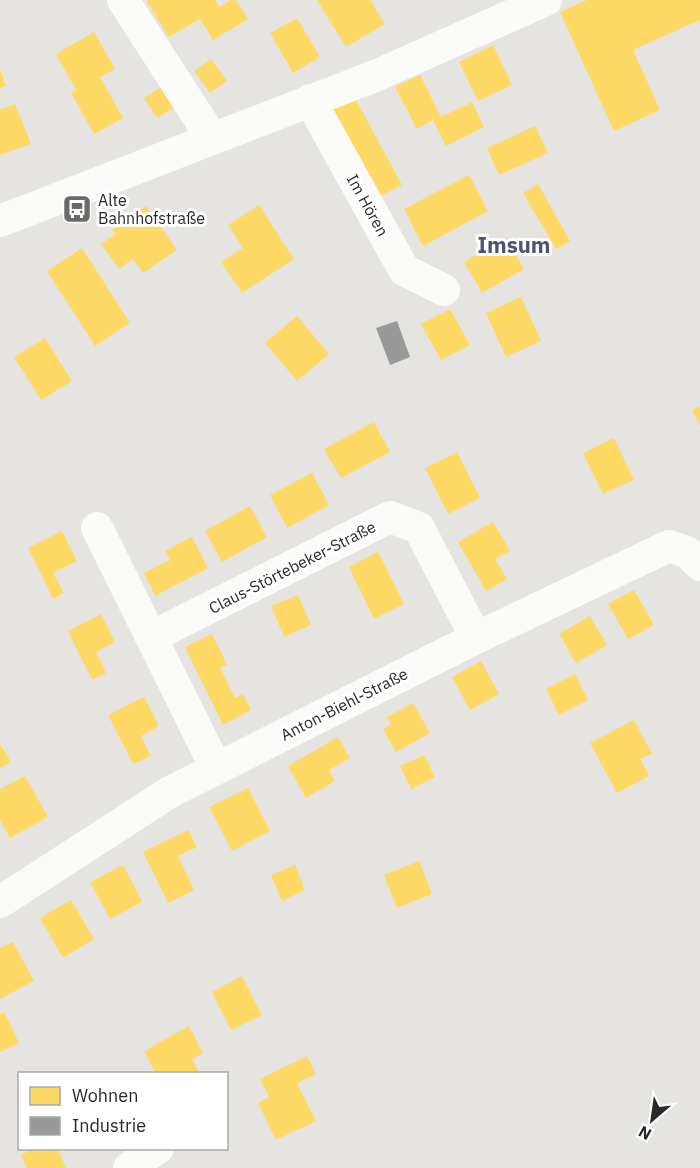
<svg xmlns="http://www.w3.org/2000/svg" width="700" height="1168" viewBox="0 0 700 1168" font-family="'IBM Plex Sans',sans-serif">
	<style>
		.homes { fill: #ffd966 }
		.industry { fill: #999 }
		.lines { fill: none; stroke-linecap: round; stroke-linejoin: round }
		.minor { stroke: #fbfbfa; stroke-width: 32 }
		.labels { text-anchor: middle; stroke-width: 6; stroke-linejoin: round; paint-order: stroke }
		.poi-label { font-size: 16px; fill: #292929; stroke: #fff; text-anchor: start }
		.street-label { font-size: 16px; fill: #292929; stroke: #fff }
		.district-label { font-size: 22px; font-weight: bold; fill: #4f5274; stroke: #fff }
	</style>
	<rect width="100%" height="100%" fill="#e6e4e0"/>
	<!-- homes -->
	<g class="homes">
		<path d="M 146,0 L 215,0 L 219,7 L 231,0 L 236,0 L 248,19 L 213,40 L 200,19 L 169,37 Z"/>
		<path d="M 317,0 L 370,0 L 385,24 L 346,47 Z"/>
		<path d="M 587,0 L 700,0 L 700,20 L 633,50 L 660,110 L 614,131 L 560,12 Z"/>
		<path d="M 297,18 L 320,57 L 293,73 L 270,33 Z"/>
		<path d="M 94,32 L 115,69 L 100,77 L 123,118 L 94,134 L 71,93 L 76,90 L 56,54 Z"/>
		<path d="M 493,45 L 512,85 L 478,101 L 459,62 Z"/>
		<path d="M 211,59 L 227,81 L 210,93 L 194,71 Z"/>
		<path d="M 0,69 L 6,86 L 0,88 Z"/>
		<path d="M 420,75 L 441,117 L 472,102 L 484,127 L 446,146 L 433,120 L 417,129 L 395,87 Z"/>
		<path d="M 166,84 L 179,104 L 157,118 L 144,98 Z"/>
		<path d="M 355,98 L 402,185 L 375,199 L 328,112 Z"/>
		<path d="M 15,104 L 31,144 L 0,155 L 0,110 Z"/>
		<path d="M 535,126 L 548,153 L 499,175 L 487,148 Z"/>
		<path d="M 469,175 L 488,211 L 423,246 L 404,209 Z"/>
		<path d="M 538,184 L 570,241 L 556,249 L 523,193 Z"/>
		<path d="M 259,205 L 294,259 L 242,293 L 221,262 L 243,248 L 228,225 Z"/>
		<path d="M 146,206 L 177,250 L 143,273 L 133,259 L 119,269 L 101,244 L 116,234 L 112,230 Z"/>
		<path d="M 506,238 L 524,269 L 482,293 L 464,262 Z"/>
		<path d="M 82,248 L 130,323 L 95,346 L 47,271 Z"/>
		<path d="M 521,297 L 541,341 L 506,357 L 486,313 Z"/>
		<path d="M 450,309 L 470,345 L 441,360 L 421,324 Z"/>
		<path d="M 297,316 L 329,354 L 297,381 L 265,343 Z"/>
		<path d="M 45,338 L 72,381 L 41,400 L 14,357 Z"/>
		<path d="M 700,406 L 700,426 L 692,410 Z"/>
		<path d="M 374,422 L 390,452 L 341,478 L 324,449 Z"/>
		<path d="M 614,438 L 634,480 L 603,494 L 583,453 Z"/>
		<path d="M 457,452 L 480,498 L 448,514 L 425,468 Z"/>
		<path d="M 312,473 L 329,505 L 287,528 L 270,495 Z"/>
		<path d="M 250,506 L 267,537 L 222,562 L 205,531 Z"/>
		<path d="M 493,522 L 510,551 L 495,559 L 507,579 L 486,591 L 458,542 Z"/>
		<path d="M 62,531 L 77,561 L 53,573 L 64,593 L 53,599 L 28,548 Z"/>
		<path d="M 192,537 L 208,568 L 155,596 L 144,573 L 170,560 L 165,551 Z"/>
		<path d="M 378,552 L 404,604 L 374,619 L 349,567 Z"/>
		<path d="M 634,590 L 654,625 L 628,639 L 608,604 Z"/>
		<path d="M 298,595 L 311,625 L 284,637 L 271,606 Z"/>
		<path d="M 101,614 L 115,642 L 96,652 L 106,673 L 92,680 L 68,631 Z"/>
		<path d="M 590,616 L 607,645 L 576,663 L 559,634 Z"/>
		<path d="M 212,634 L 227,665 L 220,668 L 235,698 L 243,694 L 251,710 L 223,725 L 185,647 Z"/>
		<path d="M 481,661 L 499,694 L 470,710 L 452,677 Z"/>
		<path d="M 575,674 L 588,700 L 559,715 L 546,689 Z"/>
		<path d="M 144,697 L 159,726 L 141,736 L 151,756 L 133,764 L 108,715 Z"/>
		<path d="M 413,703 L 430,733 L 396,752 L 383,729 L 391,725 L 387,717 Z"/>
		<path d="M 634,720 L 652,754 L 640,759 L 649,776 L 617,793 L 590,743 Z"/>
		<path d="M 338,737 L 350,758 L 329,770 L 335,781 L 306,798 L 288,766 Z"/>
		<path d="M 0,744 L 11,762 L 0,768 Z"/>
		<path d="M 424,755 L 435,777 L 411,789 L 400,766 Z"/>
		<path d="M 25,776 L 48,817 L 10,838 L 0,820 L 0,789 Z"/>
		<path d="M 248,788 L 270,831 L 232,851 L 209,807 Z"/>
		<path d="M 188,830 L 197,847 L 178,856 L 194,890 L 168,903 L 143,852 Z"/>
		<path d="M 419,861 L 432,894 L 397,908 L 384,875 Z"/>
		<path d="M 123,865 L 142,902 L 110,919 L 90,882 Z"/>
		<path d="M 295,865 L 305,890 L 282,901 L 271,875 Z"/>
		<path d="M 71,900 L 94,939 L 63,958 L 40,918 Z"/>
		<path d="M 13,942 L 34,981 L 0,999 L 0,948 Z"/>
		<path d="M 242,976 L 262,1015 L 231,1030 L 212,992 Z"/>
		<path d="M 4,1012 L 19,1043 L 0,1052 L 0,1014 Z"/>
		<path d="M 189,1026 L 203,1053 L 192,1059 L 200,1074 L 156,1074 L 144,1051 Z"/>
		<path d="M 307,1056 L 316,1074 L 297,1083 L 316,1121 L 276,1140 L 258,1103 L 269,1097 L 260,1079 Z"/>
		<path d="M 35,1148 L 57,1148 L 66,1168 L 27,1168 L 21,1155 Z"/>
	</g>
	<!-- industry -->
	<path class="industry" d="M 397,321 L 410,357 L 390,365 L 376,328 Z"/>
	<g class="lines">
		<!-- minor -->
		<g class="minor">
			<path d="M 123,0 L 212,138"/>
			<path d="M 310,100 L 404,270 L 444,290"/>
			<path d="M 0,221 L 375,76 L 546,0"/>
			<path d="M 97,528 L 216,768"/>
			<path d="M 151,637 L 390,517 L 419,528 L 476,638"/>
			<path d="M 0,902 L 170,792 L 476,638 L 669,546 L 687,552 L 700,565"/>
			<path d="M 129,1168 L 158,1148"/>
		</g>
	</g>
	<!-- icons -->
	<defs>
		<g id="bus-square" transform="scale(1.5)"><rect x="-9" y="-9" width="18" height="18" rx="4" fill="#6b6a69" stroke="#fff"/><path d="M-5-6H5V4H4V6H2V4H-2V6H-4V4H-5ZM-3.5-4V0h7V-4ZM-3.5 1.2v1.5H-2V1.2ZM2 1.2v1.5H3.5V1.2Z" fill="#fff"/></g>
	</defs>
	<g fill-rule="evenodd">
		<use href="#bus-square" x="77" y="209"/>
	</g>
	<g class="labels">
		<!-- poi labels -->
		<g class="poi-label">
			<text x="98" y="206">Alte<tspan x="98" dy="18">Bahnhofstraße</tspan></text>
		</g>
		<!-- street labels -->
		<g class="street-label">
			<text transform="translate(368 205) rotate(61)" y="6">Im Hören</text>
			<text transform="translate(292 567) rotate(-27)" y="6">Claus-Störtebeker-Straße</text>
			<text transform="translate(344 704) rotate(-27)" y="6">Anton-Biehl-Straße</text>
		</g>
		<!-- district labels -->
		<g class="district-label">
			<text x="514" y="253">Imsum</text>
		</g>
	</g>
	<!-- legend -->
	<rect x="18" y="1072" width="210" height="78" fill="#ffffff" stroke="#a9a9a9" stroke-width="1.5"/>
	<rect x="30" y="1087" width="30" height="18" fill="#ffd966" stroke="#a9a9a9" stroke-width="1.5"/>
	<text x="72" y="1102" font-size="18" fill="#292929">Wohnen</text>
	<rect x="30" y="1117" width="30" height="18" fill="#999999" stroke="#a9a9a9" stroke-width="1.5"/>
	<text x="72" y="1132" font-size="18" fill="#292929">Industrie</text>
	<!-- north arrow -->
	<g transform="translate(652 1120) rotate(209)" stroke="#ffffff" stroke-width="4.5" paint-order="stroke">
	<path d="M0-4.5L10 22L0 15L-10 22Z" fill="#292929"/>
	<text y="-9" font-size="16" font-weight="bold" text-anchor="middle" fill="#292929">N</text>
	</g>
</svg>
